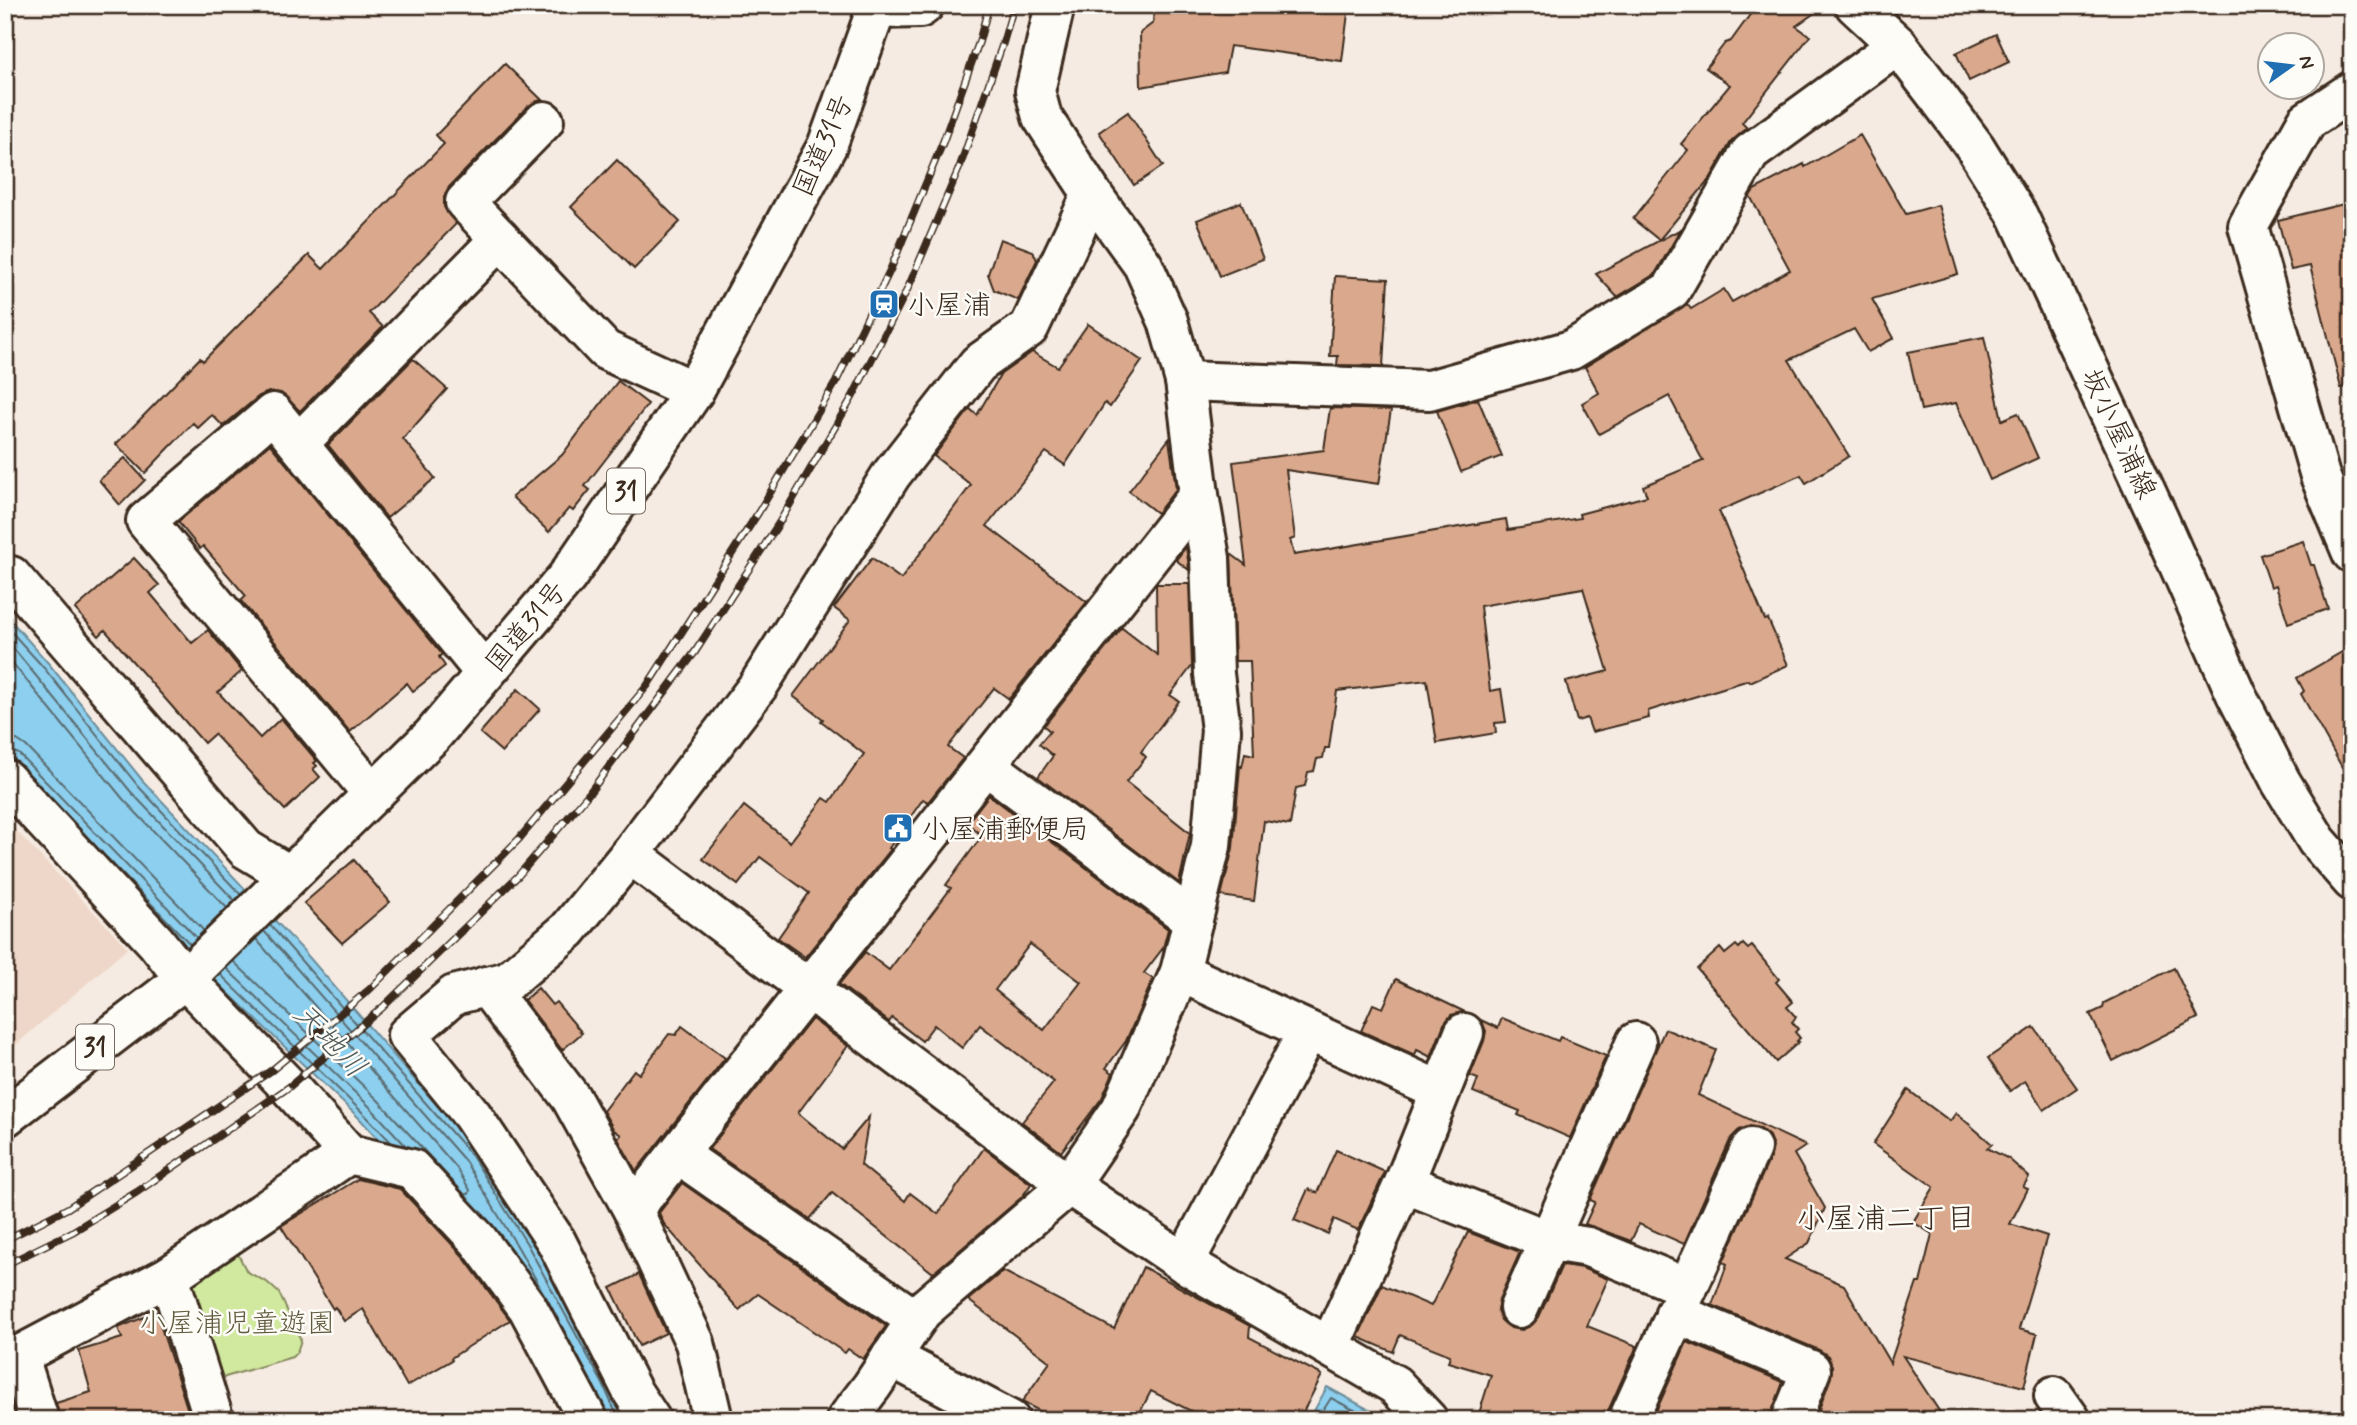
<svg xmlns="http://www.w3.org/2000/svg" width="2357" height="1425" viewBox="0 0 2357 1425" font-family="Mynerve,'Klee One',sans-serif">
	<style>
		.built { fill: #eed7c8 }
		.green { fill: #d1e99f; stroke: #868a5e; stroke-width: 2 }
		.water { fill: #8ccfee; stroke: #6c8d9b; stroke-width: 2 }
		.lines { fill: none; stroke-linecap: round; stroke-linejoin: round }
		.shore { stroke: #5b6c71; stroke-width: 2 }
		.building { fill: #daa98d; stroke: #3b2a1e; stroke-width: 2; fill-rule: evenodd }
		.minor-casing { stroke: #3b2a1e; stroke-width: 44 }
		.major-casing { stroke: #3b2a1e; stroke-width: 44 }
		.highway-casing { stroke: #3b2a1e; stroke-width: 44 }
		.minor { stroke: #fdfcf7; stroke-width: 38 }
		.major { stroke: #fdfcf7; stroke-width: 38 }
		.highway { stroke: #fdfcf7; stroke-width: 38 }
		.rail-casing { stroke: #3b2a1e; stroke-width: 8 }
		.rail { stroke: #fdfcf7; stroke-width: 5; stroke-dasharray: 16; stroke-linecap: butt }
		.labels { text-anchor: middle; stroke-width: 5; stroke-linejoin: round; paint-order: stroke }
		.shield { fill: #fdfcf7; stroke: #75695f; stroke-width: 2 }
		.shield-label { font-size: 26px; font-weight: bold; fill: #3b2a1e }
		.street-label { font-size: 28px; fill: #3b2a1e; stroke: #fdfcf7 }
		.poi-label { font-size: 28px; fill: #3b2a1e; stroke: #fdfcf7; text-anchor: start }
		.park-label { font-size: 28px; fill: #605a3e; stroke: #fdfcf7 }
		.water-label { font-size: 30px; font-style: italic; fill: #535c5c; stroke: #fdfcf7 }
		.neighbourhood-label { font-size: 30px; fill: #3b2a1e; stroke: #fdfcf7 }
	</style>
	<rect width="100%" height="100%" fill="#f6ebe2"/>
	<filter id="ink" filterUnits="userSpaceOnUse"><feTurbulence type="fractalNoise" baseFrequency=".0143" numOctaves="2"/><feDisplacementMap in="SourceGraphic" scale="14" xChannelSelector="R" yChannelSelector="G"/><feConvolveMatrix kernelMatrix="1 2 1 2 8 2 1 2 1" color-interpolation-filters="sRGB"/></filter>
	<g filter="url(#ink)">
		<!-- built -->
		<path class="built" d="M 5,819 L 128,948 L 5,1054 Z"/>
		<!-- green -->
		<path class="green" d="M 235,1248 L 247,1272 L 267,1282 L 279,1293 L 301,1340 L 297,1352 L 292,1357 L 222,1378 L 207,1388 L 176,1286 Z"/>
		<!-- water -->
		<g class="water">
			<path d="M 5,614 L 49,664 L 143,781 L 302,949 L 477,1152 L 533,1241 L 609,1381 L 627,1420 L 578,1420 L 456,1224 L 359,1118 L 221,986 L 5,762 Z"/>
			<path d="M 1327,1387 L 1388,1420 L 1309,1420 Z"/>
		</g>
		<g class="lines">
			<!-- shore -->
			<g class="shore">
				<path d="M 5,625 L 44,668 L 138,786 L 241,895"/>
				<path d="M 5,638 L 131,792 L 235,901"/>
				<path d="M 5,654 L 123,799 L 227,908"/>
				<path d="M 5,739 L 17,740 L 26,746 L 204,931"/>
				<path d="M 5,749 L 19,754 L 197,938"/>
				<path d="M 107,858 L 190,944"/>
				<path d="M 270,925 L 472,1156 L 527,1244 L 603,1384 L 619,1420"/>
				<path d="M 264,931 L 465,1161 L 519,1249 L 545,1296"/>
				<path d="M 233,961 L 378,1100 L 464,1194 L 469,1194 L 470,1190 L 456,1167 L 256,939"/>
				<path d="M 226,968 L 370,1107 L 406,1146"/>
				<path d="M 220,974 L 364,1114 L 391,1142"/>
				<path d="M 560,1324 L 598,1395"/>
				<path d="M 1317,1420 L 1331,1398 L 1373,1420"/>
			</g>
		</g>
		<!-- building -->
		<g class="building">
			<path d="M 1154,5 L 1349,5 L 1342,61 L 1230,46 L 1225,72 L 1141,87 L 1140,33 L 1153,23 Z"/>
			<path d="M 1757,5 L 1826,5 L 1796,26 L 1810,36 L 1742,123 L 1747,128 L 1731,142 L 1710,179 L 1659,240 L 1633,219 L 1688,150 L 1681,144 L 1730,85 L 1706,68 L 1725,43 L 1731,41 Z"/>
			<path d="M 1996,34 L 2009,62 L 1969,81 L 1956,53 Z"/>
			<path d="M 505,64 L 542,100 L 528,106 L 449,187 L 444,197 L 444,207 L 456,224 L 369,313 L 383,327 L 300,411 L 281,393 L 269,392 L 259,396 L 223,426 L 212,415 L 198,428 L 193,423 L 145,473 L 116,444 L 200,358 L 203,361 L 309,255 L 323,269 L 444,144 L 436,135 Z"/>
			<path d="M 1128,112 L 1163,166 L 1134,185 L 1099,132 Z"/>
			<path d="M 1860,135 L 1906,214 L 1938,205 L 1958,274 L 1872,299 L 1894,338 L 1868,352 L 1854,329 L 1789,360 L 1849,456 L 1806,483 L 1801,475 L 1719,511 L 1765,620 L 1768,619 L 1788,665 L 1750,682 L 1749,680 L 1648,711 L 1649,718 L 1592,732 L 1587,718 L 1577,721 L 1566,682 L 1608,671 L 1583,588 L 1480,606 L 1490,691 L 1501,689 L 1506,722 L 1495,723 L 1496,733 L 1437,743 L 1427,680 L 1337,691 L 1329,748 L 1325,748 L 1323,758 L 1317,759 L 1314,771 L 1308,772 L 1305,786 L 1296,788 L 1290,825 L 1264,821 L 1254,901 L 1221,896 L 1233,848 L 1240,766 L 1242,767 L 1245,753 L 1254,755 L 1250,661 L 1235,661 L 1231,554 L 1246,565 L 1233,462 L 1324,450 L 1330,408 L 1391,410 L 1379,484 L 1286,470 L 1295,538 L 1290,540 L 1294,555 L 1506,519 L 1508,530 L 1580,518 L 1579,514 L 1647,496 L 1643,486 L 1703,461 L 1669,396 L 1599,434 L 1582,403 L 1599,393 L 1585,367 L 1687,304 L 1691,309 L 1724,289 L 1732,302 L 1790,270 L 1750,196 L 1754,190 L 1804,164 L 1805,167 Z"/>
			<path d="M 617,160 L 680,222 L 634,269 L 571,207 Z"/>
			<path d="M 1241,202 L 1263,259 L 1220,276 L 1197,220 Z"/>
			<path d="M 2352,202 L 2352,387 L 2341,388 L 2310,266 L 2291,270 L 2278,220 Z"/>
			<path d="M 1681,229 L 1655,274 L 1617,297 L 1596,274 Z"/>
			<path d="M 1000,239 L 1033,251 L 1037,260 L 1018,300 L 994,290 L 988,274 Z"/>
			<path d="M 1335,276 L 1388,279 L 1383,366 L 1337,365 L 1338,356 L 1330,356 Z"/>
			<path d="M 1088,324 L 1142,361 L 1110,407 L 1105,403 L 1065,465 L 1046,452 L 987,526 L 1087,602 L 1009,699 L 994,688 L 948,747 L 963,758 L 928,802 L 923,799 L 889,848 L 891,849 L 805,957 L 778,938 L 809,893 L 760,857 L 738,885 L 703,859 L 744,806 L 790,842 L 824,798 L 830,802 L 864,754 L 821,721 L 823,719 L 793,696 L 850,620 L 834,608 L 872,558 L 901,579 L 971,485 L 934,456 L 970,409 L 977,415 L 1001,374 L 1032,352 L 1058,367 Z"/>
			<path d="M 1984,337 L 2002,420 L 2018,413 L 2038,458 L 1990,480 L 1956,403 L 1921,410 L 1908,352 Z"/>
			<path d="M 413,359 L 447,389 L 403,439 L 435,478 L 387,518 L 328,445 Z"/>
			<path d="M 618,381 L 648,404 L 585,486 L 590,490 L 573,511 L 569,508 L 549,532 L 512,497 L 562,455 Z"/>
			<path d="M 1478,399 L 1502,456 L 1461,472 L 1437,411 Z"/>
			<path d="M 1169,439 L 1176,489 L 1157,513 L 1129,491 Z"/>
			<path d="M 270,444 L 442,654 L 439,657 L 445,666 L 413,691 L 407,683 L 350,732 L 241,601 L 246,596 L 203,546 L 200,549 L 178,522 Z"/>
			<path d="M 125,458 L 145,480 L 120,505 L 99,480 Z"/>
			<path d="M 2303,541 L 2311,565 L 2314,565 L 2328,609 L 2288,623 L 2276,585 L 2271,587 L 2260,555 Z"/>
			<path d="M 1186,547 L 1188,560 L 1189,570 L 1176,560 Z"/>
			<path d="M 134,558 L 159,585 L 150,593 L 192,643 L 208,630 L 242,671 L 218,692 L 260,738 L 281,718 L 317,761 L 314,763 L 317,766 L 313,769 L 320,777 L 285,810 L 214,734 L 204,743 L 105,630 L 99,636 L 75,609 Z"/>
			<path d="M 1156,584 L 1189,584 L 1192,666 L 1170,695 L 1179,701 L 1141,752 L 1146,757 L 1126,782 L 1190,833 L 1179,883 L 1038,777 L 1053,756 L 1039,744 L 1050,731 L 1044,726 L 1122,628 L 1157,655 Z"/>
			<path d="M 2342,652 L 2344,659 L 2352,655 L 2352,785 L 2301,694 L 2304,691 L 2297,678 Z"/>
			<path d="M 518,689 L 540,709 L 502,752 L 480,733 Z"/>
			<path d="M 989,795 L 1168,929 L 1163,948 L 1144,973 L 1153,979 L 1126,1041 L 1106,1068 L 1113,1073 L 1102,1098 L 1061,1152 L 1022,1122 L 1054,1082 L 980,1025 L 962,1048 L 934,1025 L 922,1041 L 892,1018 L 889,1022 L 839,984 L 865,952 L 889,970 L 951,888 L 946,885 L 982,836 L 967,823 ZM 1030,944 L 1081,982 L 1044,1030 L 995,990 Z"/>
			<path d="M 354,860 L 390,902 L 342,943 L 304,903 Z"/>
			<path d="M 1743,944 L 1748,949 L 1752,946 L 1779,979 L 1776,982 L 1793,1002 L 1787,1007 L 1796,1017 L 1792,1022 L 1798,1029 L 1795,1032 L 1800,1038 L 1797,1041 L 1799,1042 L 1776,1062 L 1697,969 L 1720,948 L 1725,954 L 1736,945 L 1739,948 Z"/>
			<path d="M 2174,968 L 2198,1018 L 2113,1061 L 2090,1014 L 2103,1008 L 2104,1003 Z"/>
			<path d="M 1396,979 L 1465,1012 L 1451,1015 L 1444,1024 L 1431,1057 L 1417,1050 L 1415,1055 L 1361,1031 L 1373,1004 L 1383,1008 Z"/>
			<path d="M 538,988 L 552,1005 L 556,1002 L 582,1033 L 562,1050 L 524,1000 Z"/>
			<path d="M 1502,1018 L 1558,1041 L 1560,1037 L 1606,1056 L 1570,1138 L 1518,1115 L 1520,1111 L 1473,1092 L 1478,1079 L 1470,1076 L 1484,1041 L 1486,1031 L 1481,1020 L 1498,1028 Z"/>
			<path d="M 812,1019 L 848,1046 L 798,1113 L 842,1149 L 869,1117 L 861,1165 L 905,1201 L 910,1193 L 938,1214 L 984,1148 L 1031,1184 L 1022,1197 L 933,1273 L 832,1193 L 810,1219 L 709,1149 Z"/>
			<path d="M 682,1026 L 725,1058 L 636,1171 L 618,1139 L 621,1135 L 614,1130 L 603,1111 L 634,1070 L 639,1074 L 669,1034 L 676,1035 Z"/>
			<path d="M 2034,1027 L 2077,1088 L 2044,1110 L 2025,1081 L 2010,1091 L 1988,1058 Z"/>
			<path d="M 1665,1029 L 1716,1050 L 1698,1095 L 1806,1146 L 1794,1154 L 1825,1208 L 1809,1243 L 1785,1259 L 1844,1285 L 1890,1363 L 1917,1283 L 1920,1283 L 1932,1234 L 1913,1222 L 1934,1187 L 1873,1144 L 1908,1090 L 1950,1121 L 1956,1113 L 1992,1144 L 1987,1148 L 2009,1159 L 2029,1177 L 2023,1187 L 2028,1189 L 2010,1224 L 2047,1236 L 2019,1329 L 2037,1334 L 2024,1387 L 1903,1356 L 1945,1420 L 1815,1420 L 1831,1377 L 1832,1366 L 1828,1356 L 1819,1350 L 1712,1305 L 1727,1264 L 1723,1262 L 1771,1156 L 1773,1147 L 1769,1136 L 1759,1128 L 1750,1126 L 1739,1130 L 1731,1138 L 1684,1244 L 1639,1224 L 1631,1241 L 1585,1224 L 1595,1202 L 1590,1200 Z"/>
			<path d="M 1336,1150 L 1385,1172 L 1358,1230 L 1334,1219 L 1328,1234 L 1294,1220 L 1308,1189 L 1317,1193 Z"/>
			<path d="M 358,1179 L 400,1189 L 461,1254 L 510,1320 L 451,1358 L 452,1360 L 407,1386 L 363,1309 L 344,1321 L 335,1307 L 333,1309 L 281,1226 Z"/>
			<path d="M 682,1183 L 886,1326 L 863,1359 L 848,1349 L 845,1353 L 758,1294 L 739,1310 L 664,1224 L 659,1213 Z"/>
			<path d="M 1468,1232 L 1520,1252 L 1499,1299 L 1497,1310 L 1501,1320 L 1511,1328 L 1522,1330 L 1532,1325 L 1539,1317 L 1562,1265 L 1582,1268 L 1608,1279 L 1587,1326 L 1637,1346 L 1608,1411 L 1607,1420 L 1477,1420 L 1491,1375 L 1448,1362 L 1450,1355 L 1400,1335 L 1393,1352 L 1358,1337 L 1382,1285 L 1431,1306 Z"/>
			<path d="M 1143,1267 L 1250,1326 L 1249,1337 L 1322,1375 L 1299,1420 L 1209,1420 L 1151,1391 L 1136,1420 L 1057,1420 L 1022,1402 L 1050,1362 L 968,1300 L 1003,1271 L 1114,1329 Z"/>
			<path d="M 639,1274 L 666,1333 L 639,1346 L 611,1288 Z"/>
			<path d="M 156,1312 L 191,1420 L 60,1420 L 56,1403 L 91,1392 L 79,1351 L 122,1338 L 118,1328 Z"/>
			<path d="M 1687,1342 L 1783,1382 L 1770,1420 L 1652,1420 Z"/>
		</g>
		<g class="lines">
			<!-- minor casing -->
			<g class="minor-casing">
				<g id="minor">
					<path d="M 877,9 L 920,8 L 924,5"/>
					<path d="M 2352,91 L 2307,121 L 2248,226 L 2320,476 L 2352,553"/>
					<path d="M 544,121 L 465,202 L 605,350 L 694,391"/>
					<path d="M 1185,381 L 1429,390 L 1571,350 L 1671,290 L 1750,153 L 1898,45"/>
					<path d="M 299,443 L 500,239"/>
					<path d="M 11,576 L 246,849 L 289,875"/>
					<path d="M 986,765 L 1193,920"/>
					<path d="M 5,779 L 156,942 L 185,979 L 289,1087 L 349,1154 L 412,1169 L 478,1240 L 528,1308 L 588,1420"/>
					<path d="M 373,794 L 146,521 L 273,413 L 485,673"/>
					<path d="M 630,854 L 1069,1185 L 1184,1263 L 1395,1385 L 1428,1420"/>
					<path d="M 1180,972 L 1440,1091"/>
					<path d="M 486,986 L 571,1098 L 633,1210 L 695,1343 L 713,1420"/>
					<path d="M 678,1154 L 916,1320"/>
					<path d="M 1404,1183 L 1550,1241 L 1588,1247 L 1688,1288"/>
					<path d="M 633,1210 L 1199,495"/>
					<path d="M 1184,1263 L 1308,1031"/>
					<path d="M 169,1276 L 214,1420"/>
					<path d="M 1519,1308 L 1636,1042"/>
					<path d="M 1675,1313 L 1811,1370 L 1791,1420"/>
					<path d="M 1330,1346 L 1404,1183 L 1464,1033"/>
					<path d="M 19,1357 L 39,1420"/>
					<path d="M 891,1357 L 1010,1420"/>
					<path d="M 5,1363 L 169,1276 L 349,1154"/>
					<path d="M 2054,1396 L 2071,1420"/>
					<path d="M 651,1420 L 632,1391 L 556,1241 L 472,1115 L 407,1035 L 454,995 L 508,981 L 568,930 L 630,854 L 758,686 L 891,475 L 978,364 L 1029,328 L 1092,194"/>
					<path d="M 846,1420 L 872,1386 L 922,1311 L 1069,1185 L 1121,1109 L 1180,972 L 1211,846 L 1221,730 L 1214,674 L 1210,558 L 1199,495 L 1185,381 L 1168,321 L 1143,265 L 1092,194 L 1042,117 L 1035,91 L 1055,5"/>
					<path d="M 1628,1420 L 1751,1148"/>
				</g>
			</g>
			<!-- major casing -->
			<g class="major-casing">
				<path id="major" d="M 1855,5 L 1898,45 L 1938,97 L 1975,147 L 2018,216 L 2159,520 L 2236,694 L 2281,782 L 2317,841 L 2352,881"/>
			</g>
			<!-- highway casing -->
			<g class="highway-casing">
				<path id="highway" d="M 5,1117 L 185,979 L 432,736 L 567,577 L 694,391 L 827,146 L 878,5"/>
			</g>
			<!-- minor -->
			<use href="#minor" class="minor"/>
			<!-- major -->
			<use href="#major" class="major"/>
			<!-- highway -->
			<use href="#highway" class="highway"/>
			<!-- rail casing -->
			<g class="rail-casing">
				<g id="rail">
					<path d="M 5,1240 L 68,1208 L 272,1070 L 370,989 L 519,839 L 647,686 L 758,513 L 836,382 L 891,268 L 943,142 L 979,42 L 989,5"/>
					<path d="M 5,1265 L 72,1232 L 137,1192 L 289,1087 L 383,1007 L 518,876 L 590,792 L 695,652 L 779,523 L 853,396 L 908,288 L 960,166 L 1003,43 L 1014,5"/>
				</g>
			</g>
			<!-- rail -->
			<use href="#rail" class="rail"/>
		</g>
	</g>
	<!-- icons -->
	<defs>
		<g id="station-square" transform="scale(1.575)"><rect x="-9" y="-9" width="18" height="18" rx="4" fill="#1f6fb2" stroke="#fdfcf7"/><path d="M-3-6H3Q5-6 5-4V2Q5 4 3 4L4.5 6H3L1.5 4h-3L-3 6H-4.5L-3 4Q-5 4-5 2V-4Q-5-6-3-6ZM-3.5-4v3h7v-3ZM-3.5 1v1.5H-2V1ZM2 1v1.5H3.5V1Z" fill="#fff"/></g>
		<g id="civic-square" transform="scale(1.575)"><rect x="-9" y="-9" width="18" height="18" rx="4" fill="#1f6fb2" stroke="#fdfcf7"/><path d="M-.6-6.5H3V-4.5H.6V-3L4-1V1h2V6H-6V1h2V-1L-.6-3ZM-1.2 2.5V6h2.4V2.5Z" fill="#fff"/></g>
	</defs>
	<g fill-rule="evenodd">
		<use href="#station-square" x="884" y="304"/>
		<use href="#civic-square" x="898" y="828"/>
	</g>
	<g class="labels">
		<!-- shield labels -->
		<g class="shield">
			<rect x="607" y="468.5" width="38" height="45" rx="5"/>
			<rect x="76" y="1024.5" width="38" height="45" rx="5"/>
		</g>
		<g class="shield-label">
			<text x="626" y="500">31</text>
			<text x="95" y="1056">31</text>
		</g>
		<!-- street labels -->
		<g class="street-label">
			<text transform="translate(822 145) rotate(-66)" y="10">国道31号</text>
			<text transform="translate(2120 433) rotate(65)" y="10">坂小屋浦線</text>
			<text transform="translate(525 626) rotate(-50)" y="10">国道31号</text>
		</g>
		<!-- poi labels -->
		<g class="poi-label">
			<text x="907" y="314">小屋浦</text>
			<text x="921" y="838">小屋浦郵便局</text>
		</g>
		<!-- park labels -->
		<g class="park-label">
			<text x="237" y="1332">小屋浦児童遊園</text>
		</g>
		<!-- water labels -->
		<g class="water-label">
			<text transform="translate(330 1040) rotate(46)" y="10">天地川</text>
		</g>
		<!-- neighbourhood labels -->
		<g class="neighbourhood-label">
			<text x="1886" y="1228">小屋浦二丁目</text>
		</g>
	</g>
	<!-- margin -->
	<rect width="2357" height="1425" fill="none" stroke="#fdfcf7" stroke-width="28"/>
	<rect x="14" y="14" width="2329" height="1397" fill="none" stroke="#3b2a1e" stroke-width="2.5" filter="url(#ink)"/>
	<!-- north arrow -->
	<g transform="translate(2291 66) rotate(76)"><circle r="33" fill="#fdfcf7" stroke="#afa8a0" stroke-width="2"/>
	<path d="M0-5L12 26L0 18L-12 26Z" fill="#1f6fb2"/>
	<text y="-10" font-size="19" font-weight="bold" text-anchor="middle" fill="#3b2a1e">N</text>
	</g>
</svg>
